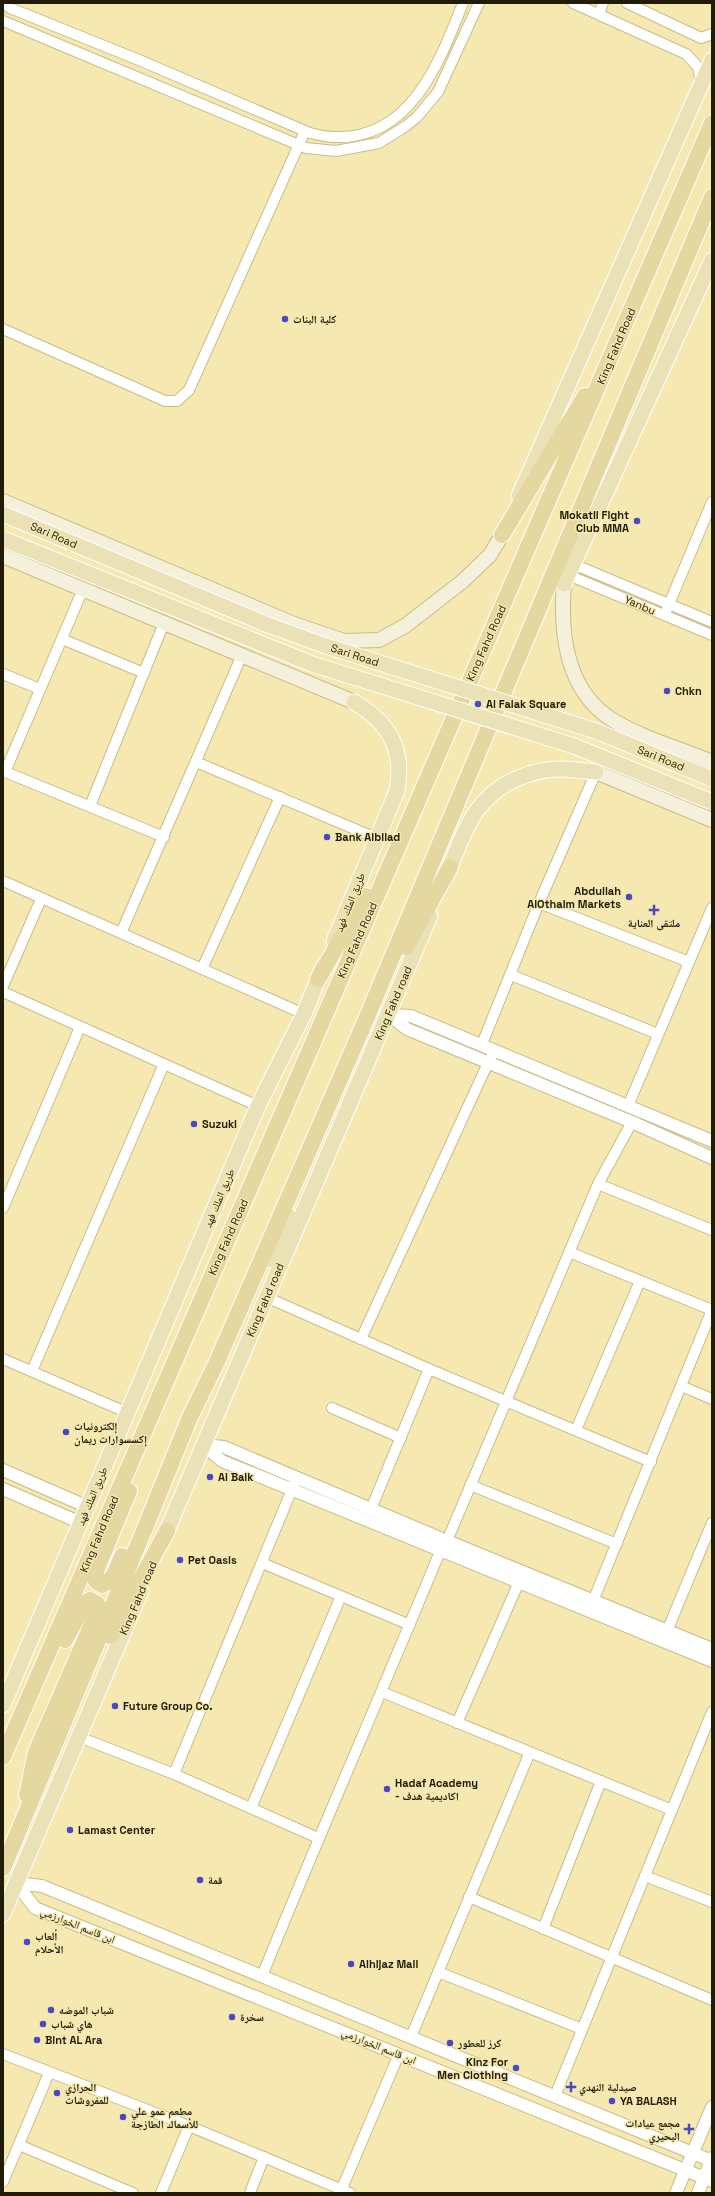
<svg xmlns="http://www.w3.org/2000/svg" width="715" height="2196" viewBox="0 0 715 2196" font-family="'Space Grotesk','Noto Naskh Arabic',sans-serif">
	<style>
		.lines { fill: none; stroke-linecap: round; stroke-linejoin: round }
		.minor-casing { stroke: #c8bc86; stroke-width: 12 }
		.tertiary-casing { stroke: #c8bc86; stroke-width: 14 }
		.secondary-casing { stroke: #c8bc86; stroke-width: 16 }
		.primary-casing { stroke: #fff; stroke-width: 17 }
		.trunk-casing { stroke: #fff; stroke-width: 18 }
		.minor { stroke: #fff; stroke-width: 10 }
		.tertiary { stroke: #fff; stroke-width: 12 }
		.secondary { stroke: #f5f0db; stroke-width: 14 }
		.primary { stroke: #ebe1b7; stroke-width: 15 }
		.trunk { stroke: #e4d79f; stroke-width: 16 }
		.primary-bridge-casing { stroke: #fff; stroke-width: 17; stroke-linecap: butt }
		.primary-bridge { stroke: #ebe1b7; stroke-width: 15 }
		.poi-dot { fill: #4a4ac0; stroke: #f5e8b1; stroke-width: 1.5 }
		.labels { text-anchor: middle; stroke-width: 3; stroke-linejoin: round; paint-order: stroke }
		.poi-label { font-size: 11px; font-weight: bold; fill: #211c07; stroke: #f5e8b1; text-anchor: start }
		.street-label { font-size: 11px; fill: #211c07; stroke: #f5e8b1 }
	</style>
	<rect width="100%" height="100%" fill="#f5e8b1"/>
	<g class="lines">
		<!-- minor casing -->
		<g class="minor-casing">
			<g id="minor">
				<path d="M 3,3 L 10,8 L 139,60 L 310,133 C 318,135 326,137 335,137 C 411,140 440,61 463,3"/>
				<path d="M 573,3 L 686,54 L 698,67 L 701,83"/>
				<path d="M 627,3 L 701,38 L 712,34"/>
				<path d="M 599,14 L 603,3"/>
				<path d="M 3,21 L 306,148 L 336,151 L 379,143 L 406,126 L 417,117 L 438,92 L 479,3"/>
				<path d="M 3,329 L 165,401 L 177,401 L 189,390 L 305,131"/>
				<path d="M 573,564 L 712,622"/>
				<path d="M 568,575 L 712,635"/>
				<path d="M 667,609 L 712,502"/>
				<path d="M 62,639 L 144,673"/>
				<path d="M 3,674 L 40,689"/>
				<path d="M 196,762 L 376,838"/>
				<path d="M 3,771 L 164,837"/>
				<path d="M 5,772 L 83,589"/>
				<path d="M 90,806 L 164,623"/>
				<path d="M 3,881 L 304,1014"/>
				<path d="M 539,903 L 689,962"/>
				<path d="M 121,933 L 242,655"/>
				<path d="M 202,969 L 280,797"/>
				<path d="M 511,975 L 658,1034"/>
				<path d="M 3,986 L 41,899"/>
				<path d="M 3,992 L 258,1106"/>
				<path d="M 482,1044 L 539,903 L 596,772"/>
				<path d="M 628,1106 L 712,908"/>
				<path d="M 598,1184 L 712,1230"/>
				<path d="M 3,1208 L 80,1027"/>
				<path d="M 569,1252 L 712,1310"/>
				<path d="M 266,1297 L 429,1369 L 651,1462"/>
				<path d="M 361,1339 L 488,1063 L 495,1050"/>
				<path d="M 3,1359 L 128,1413"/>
				<path d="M 32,1371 L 164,1064"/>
				<path d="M 681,1386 L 712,1399"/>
				<path d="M 332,1408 L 401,1438"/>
				<path d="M 576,1430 L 640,1281"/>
				<path d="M 470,1485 L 617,1544"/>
				<path d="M 371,1509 L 429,1369"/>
				<path d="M 447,1541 L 598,1184 L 632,1122"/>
				<path d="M 262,1563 L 410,1625"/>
				<path d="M 593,1601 L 712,1310"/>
				<path d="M 667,1631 L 712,1523"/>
				<path d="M 382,1692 L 672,1810"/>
				<path d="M 457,1723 L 519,1582"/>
				<path d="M 79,1737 L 174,1774 L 318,1838"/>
				<path d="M 174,1774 L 297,1477"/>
				<path d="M 251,1808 L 341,1596"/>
				<path d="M 645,1876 L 712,1902"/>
				<path d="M 469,1897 L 712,2000"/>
				<path d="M 543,1929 L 601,1781"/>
				<path d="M 438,1972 L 582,2029"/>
				<path d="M 262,1976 C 320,1833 382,1692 441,1549"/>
				<path d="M 411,2037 L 530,1752"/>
				<path d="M 3,2054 L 189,2126 L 350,2193"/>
				<path d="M 555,2096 L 712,1712"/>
				<path d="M 19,2145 L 133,2193"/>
				<path d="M 3,2182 L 49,2073"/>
				<path d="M 161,2193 L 189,2126"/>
				<path d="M 250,2193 L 264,2157"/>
				<path d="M 340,2193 L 399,2054"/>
			</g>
		</g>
		<!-- tertiary casing -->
		<g class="tertiary-casing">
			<g id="tertiary">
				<path d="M 389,1015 L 407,1029 L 632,1122 L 712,1158"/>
				<path d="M 389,1015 L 411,1016 L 712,1141"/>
				<path d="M 203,1445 L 222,1461 L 712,1661"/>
				<path d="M 203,1445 L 224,1447 L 447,1541 L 712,1649"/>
				<path d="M 3,1470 L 88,1507"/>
				<path d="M 3,1489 L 81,1523"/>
				<path d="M 16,1883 L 35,1908 L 712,2181"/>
				<path d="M 16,1883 L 42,1886 L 712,2161"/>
				<path d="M 676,2193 L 712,2107"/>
				<path d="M 698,2193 L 712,2158"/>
			</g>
		</g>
		<!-- secondary casing -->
		<g class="secondary-casing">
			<g id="secondary">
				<path d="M 3,501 L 294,624 L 344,641 L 379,640 L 405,626 L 463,581 L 490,555 L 502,535"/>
				<path d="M 3,556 L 354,702"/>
				<path d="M 564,584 C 560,632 566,690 611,719 C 641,738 679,748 712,762"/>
				<path d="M 596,772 L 712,820"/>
			</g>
		</g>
		<!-- primary casing -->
		<g class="primary-casing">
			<g id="primary">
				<path d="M 519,496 L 712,60"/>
				<path d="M 564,584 L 712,260"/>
				<path d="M 446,877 C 464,834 473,795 521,777 C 533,772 547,769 560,769 C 572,769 584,771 596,772"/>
				<path d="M 334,941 L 397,791 C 404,749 390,723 354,702"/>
				<path d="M 272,1260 L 288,1215"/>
				<path d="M 162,1542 L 430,916"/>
				<path d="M 3,1705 L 258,1106 L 304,1014 L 323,967"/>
				<path d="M 3,1914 L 141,1591"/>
			</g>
		</g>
		<!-- trunk casing -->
		<g class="trunk-casing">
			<g id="trunk">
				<path d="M 502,535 L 585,396"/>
				<path d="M 406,947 L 450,867"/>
				<path d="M 318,979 L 366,896"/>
				<path d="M 122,1556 L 114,1575 L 109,1581 L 102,1585 L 96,1581 L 96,1571 L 129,1491"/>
				<path d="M 110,1636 L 167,1531"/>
				<path d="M 3,1757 L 712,123"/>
				<path d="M 27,1795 L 36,1752 L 95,1617 L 97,1604 L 90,1600 L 85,1603 L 65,1640"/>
				<path d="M 3,1868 L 145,1528 L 190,1417 L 216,1364 L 364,1024 L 712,197"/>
			</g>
		</g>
		<!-- minor -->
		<use href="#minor" class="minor"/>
		<!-- tertiary -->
		<use href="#tertiary" class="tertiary"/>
		<!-- secondary -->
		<use href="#secondary" class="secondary"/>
		<!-- primary -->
		<use href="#primary" class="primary"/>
		<!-- trunk -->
		<use href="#trunk" class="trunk"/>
		<!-- primary-bridge casing -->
		<g class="primary-bridge-casing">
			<g id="primary-bridge">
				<path d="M 3,514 L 268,625 L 326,646 L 596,731 L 712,779"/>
				<path d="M 3,539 L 312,664 L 574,746 L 712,802"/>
			</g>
		</g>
		<!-- primary-bridge -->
		<use href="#primary-bridge" class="primary-bridge"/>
	</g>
	<!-- markers -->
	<g class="poi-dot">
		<circle cx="285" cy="319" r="4"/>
		<circle cx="637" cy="521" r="4"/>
		<circle cx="667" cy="691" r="4"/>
		<circle cx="478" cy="704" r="4"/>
		<circle cx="327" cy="837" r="4"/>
		<circle cx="629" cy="897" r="4"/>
		<path d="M652 904h4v4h4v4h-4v4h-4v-4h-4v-4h4z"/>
		<circle cx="194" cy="1124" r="4"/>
		<circle cx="66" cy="1432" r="4"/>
		<circle cx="210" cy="1477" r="4"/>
		<circle cx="180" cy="1560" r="4"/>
		<circle cx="115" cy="1706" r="4"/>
		<circle cx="387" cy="1789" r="4"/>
		<circle cx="70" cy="1830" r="4"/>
		<circle cx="200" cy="1880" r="4"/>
		<circle cx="27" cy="1942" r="4"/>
		<circle cx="351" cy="1964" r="4"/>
		<circle cx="51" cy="2010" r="4"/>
		<circle cx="232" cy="2017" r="4"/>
		<circle cx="43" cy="2024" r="4"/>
		<circle cx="37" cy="2040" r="4"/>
		<circle cx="450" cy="2043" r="4"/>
		<circle cx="516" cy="2068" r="4"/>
		<path d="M569 2081h4v4h4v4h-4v4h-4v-4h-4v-4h4z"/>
		<circle cx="57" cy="2093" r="4"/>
		<circle cx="612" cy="2101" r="4"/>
		<circle cx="123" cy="2117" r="4"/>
		<path d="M687 2123h4v4h4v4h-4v4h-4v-4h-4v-4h4z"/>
	</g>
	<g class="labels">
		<!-- poi labels -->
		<g class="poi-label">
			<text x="293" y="323">كلية البنات</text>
			<text x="629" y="519" text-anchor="end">Mokatil Fight<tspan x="629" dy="13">Club MMA</tspan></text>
			<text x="675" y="695">Chkn</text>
			<text x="486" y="708">Al Falak Square</text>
			<text x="335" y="841">Bank Albilad</text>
			<text x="621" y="895" text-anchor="end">Abdullah<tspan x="621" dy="13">AlOthaim Markets</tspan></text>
			<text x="654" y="927" text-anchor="middle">ملتقى العناية</text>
			<text x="202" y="1128">Suzuki</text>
			<text x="74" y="1430">إلكترونيات<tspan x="74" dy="13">إكسسوارات ريمان</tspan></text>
			<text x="218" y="1481">Al Baik</text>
			<text x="188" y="1564">Pet Oasis</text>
			<text x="123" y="1710">Future Group Co.</text>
			<text x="395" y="1787">Hadaf Academy<tspan x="395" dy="13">- اكاديمية هدف</tspan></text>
			<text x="78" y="1834">Lamast Center</text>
			<text x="208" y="1884">قمة</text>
			<text x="35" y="1940">ألعاب<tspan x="35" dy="13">الأحلام</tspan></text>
			<text x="359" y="1968">Alhijaz Mall</text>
			<text x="59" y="2014">شباب الموضه</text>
			<text x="240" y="2021">سخرة</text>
			<text x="51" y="2028">هاي شباب</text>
			<text x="45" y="2044">Bint AL Ara</text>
			<text x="458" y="2047">كرز للعطور</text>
			<text x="508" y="2066" text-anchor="end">Kinz For<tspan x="508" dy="13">Men Clothing</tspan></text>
			<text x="65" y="2091">الحرازي<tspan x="65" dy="13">للمفروشات</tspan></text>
			<text x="579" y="2091">صيدلية النهدي</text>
			<text x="620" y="2105">YA BALASH</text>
			<text x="131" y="2115">مطعم عمو علي<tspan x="131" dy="13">للأسماك الطازجة</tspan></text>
			<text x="680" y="2127" text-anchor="end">مجمع عيادات<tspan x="680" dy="13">البحيري</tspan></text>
		</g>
		<!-- street labels -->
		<g class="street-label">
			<text transform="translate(616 346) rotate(-67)" y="4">King Fahd Road</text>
			<text transform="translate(54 535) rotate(23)" y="4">Sari Road</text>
			<text transform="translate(640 605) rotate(23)" y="4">Yanbu</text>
			<text transform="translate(486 643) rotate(-66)" y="4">King Fahd Road</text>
			<text transform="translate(355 655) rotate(18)" y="4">Sari Road</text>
			<text transform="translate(661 758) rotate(22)" y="4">Sari Road</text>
			<text transform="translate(350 902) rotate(-68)" y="4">طريق الملك فهد</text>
			<text transform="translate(357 940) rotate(-66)" y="4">King Fahd Road</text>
			<text transform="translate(393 1003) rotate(-67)" y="4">King Fahd road</text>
			<text transform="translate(219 1198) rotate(-67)" y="4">طريق الملك فهد</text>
			<text transform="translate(228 1237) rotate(-66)" y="4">King Fahd Road</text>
			<text transform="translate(265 1300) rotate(-67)" y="4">King Fahd road</text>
			<text transform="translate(92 1496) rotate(-67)" y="4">طريق الملك فهد</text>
			<text transform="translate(99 1534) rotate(-67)" y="4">King Fahd Road</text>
			<text transform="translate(138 1598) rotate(-67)" y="4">King Fahd road</text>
			<text transform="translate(78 1925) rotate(22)" y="4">ابن قاسم الخوارزمي</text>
			<text transform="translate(379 2046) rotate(22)" y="4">ابن قاسم الخوارزمي</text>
		</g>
	</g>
	<!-- border -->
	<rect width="715" height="2196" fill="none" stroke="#211c07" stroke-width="8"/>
</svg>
